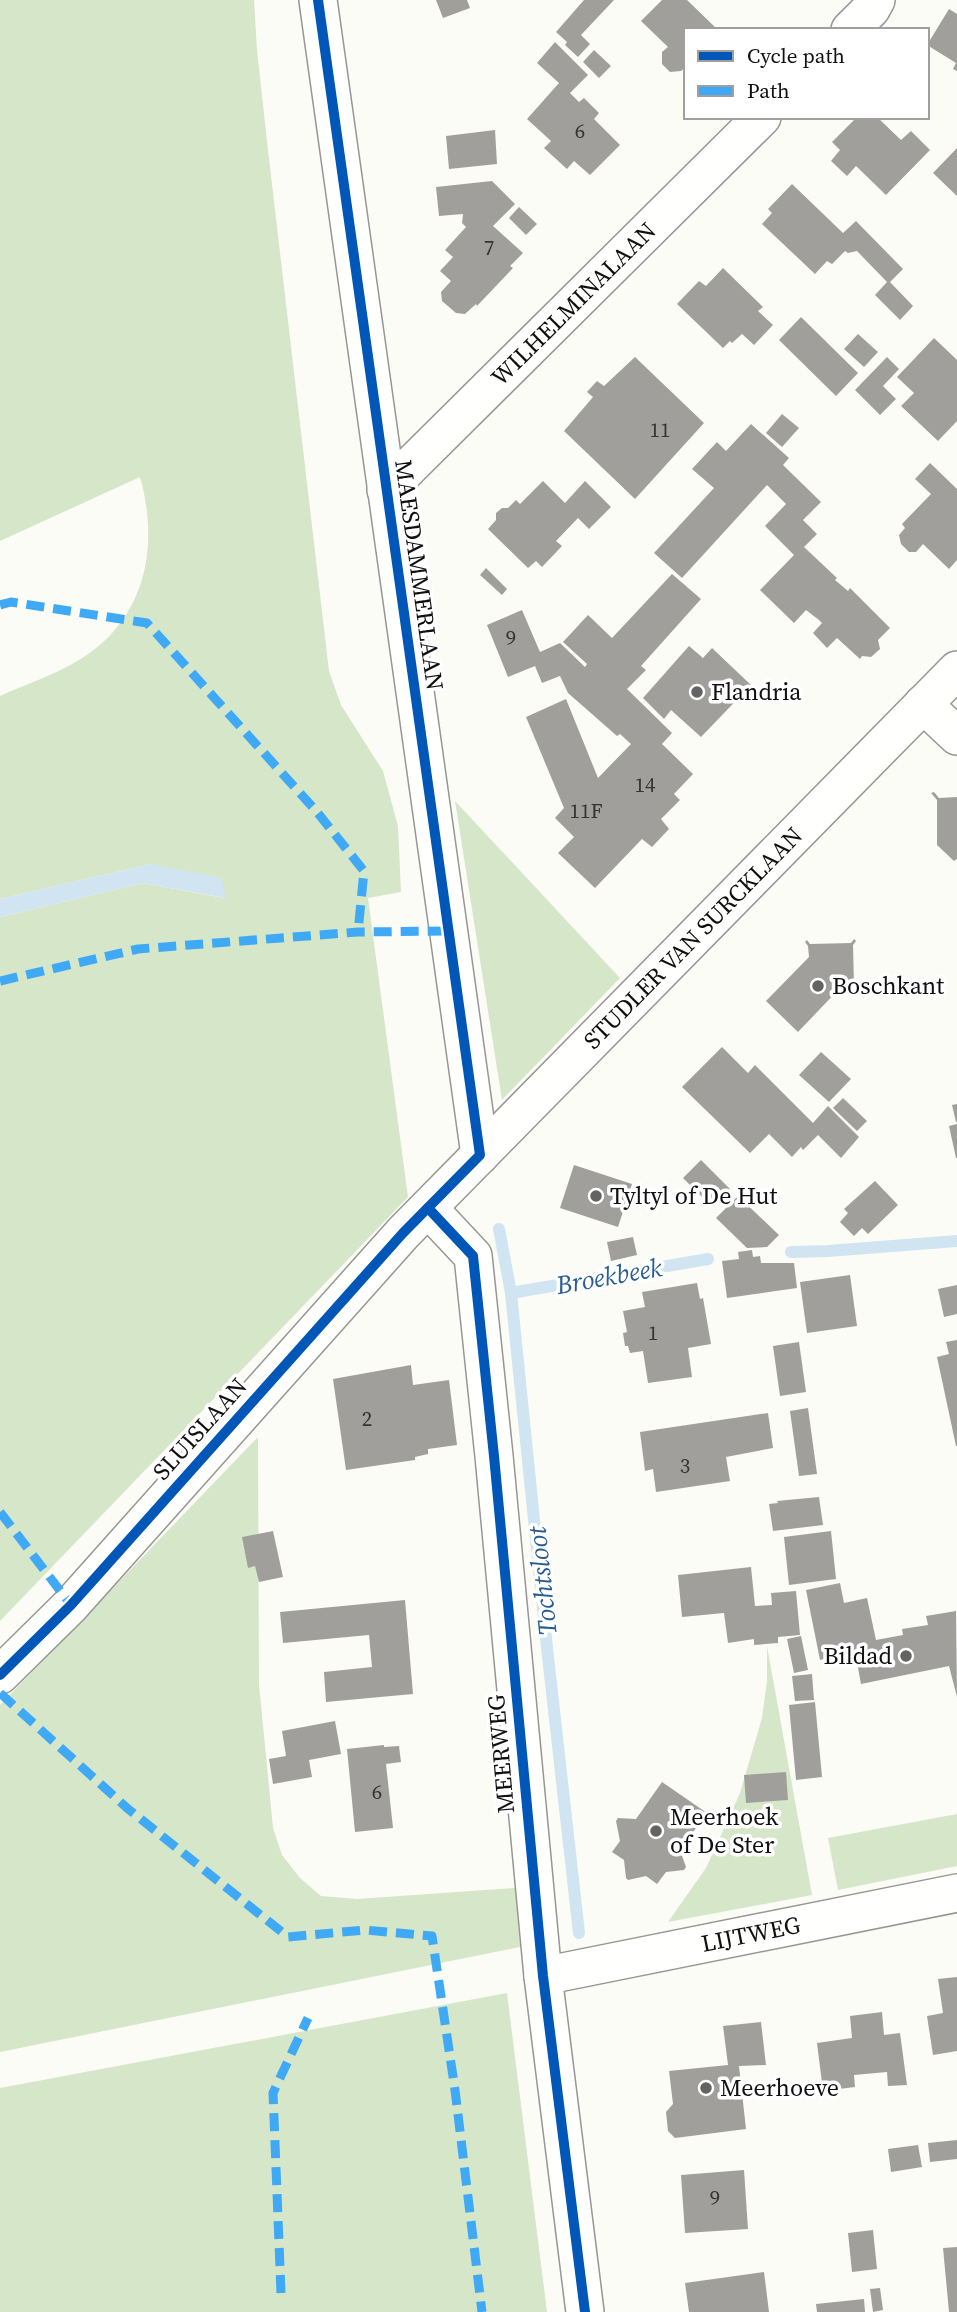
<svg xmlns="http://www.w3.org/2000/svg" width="957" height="2312" viewBox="0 0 957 2312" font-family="'Source Serif 4',serif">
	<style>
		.forest { fill: #d5e6c9 }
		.water { fill: #d1e4f2 }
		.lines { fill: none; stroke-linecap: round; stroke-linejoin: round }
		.stream { stroke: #d1e4f2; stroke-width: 12 }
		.building { fill: #a09f9c }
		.street-casing { stroke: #969694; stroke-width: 40 }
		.street { stroke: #fffffe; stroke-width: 37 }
		.quiet { stroke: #3fa9f5; stroke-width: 9; stroke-dasharray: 18 9; stroke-linecap: butt }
		.cycleway-casing { stroke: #fff; stroke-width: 15 }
		.cycleway { stroke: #0057b8; stroke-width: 10 }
		.poi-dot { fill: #636361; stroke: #fff; stroke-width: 2.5 }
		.labels { text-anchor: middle; stroke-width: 7; stroke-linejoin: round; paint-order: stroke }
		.number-label { font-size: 21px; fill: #343433 }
		.street-label { font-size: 24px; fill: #101010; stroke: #fff }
		.poi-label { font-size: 24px; fill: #101010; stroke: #fff; text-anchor: start }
		.water-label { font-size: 26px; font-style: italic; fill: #275c94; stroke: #fff }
	</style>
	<rect width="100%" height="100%" fill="#fcfcf7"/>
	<!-- forest -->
	<g class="forest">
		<path d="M 0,0 L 254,0 L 257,50 L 268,150 L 329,671 L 341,705 L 383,771 L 398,826 L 401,892 L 368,898 L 408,1197 L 0,1621 L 0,917 L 143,883 L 224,898 L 151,864 L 0,899 L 0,696 C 26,684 55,675 79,660 C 145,620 160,548 140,477 L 0,541 Z"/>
		<path d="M 455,801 L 620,978 L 502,1100 Z"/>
		<path d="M 258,1437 L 259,1684 L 273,1828 L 282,1855 L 300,1878 L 321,1896 L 357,1899 L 515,1888 L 520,1947 L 0,2052 L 0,1705 Z"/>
		<path d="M 767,1646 L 812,1895 L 668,1922 L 706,1868 L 740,1793 L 762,1718 L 767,1681 Z"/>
		<path d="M 957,1814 L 957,1866 L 838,1890 L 828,1838 Z"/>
		<path d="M 507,1993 L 547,2312 L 0,2312 L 0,2088 Z"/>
	</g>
	<!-- water -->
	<path class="water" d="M 151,864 L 222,878 L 225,898 L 143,883 L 0,917 L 0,899 Z"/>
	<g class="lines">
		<!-- stream -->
		<g class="stream">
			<path d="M 499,1229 L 511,1293 L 547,1648 L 579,1933"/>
			<path d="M 791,1252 L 828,1251 L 957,1241"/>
			<path d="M 511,1293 L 708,1259"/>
		</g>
	</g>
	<!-- building -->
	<g class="building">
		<path d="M 436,0 L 467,0 L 470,8 L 443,18 Z"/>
		<path d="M 584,0 L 614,0 L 581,35 L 590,44 L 578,57 L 565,45 L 567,42 L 556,32 Z"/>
		<path d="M 662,0 L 687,0 L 718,30 L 686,30 L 686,67 L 681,71 L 670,72 L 662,64 L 662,52 L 668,47 L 641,21 Z"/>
		<path d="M 949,9 L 957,14 L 957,71 L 953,69 L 956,63 L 927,45 Z"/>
		<path d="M 555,42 L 588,75 L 570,93 L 579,102 L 584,98 L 599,113 L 594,119 L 620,145 L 590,175 L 574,161 L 567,169 L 544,148 L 551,141 L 527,119 L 559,83 L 537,63 Z"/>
		<path d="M 594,50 L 611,66 L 599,78 L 583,62 Z"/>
		<path d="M 857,117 L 877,117 L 901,140 L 911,131 L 930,150 L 886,195 L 856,166 L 847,176 L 831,161 L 840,150 L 832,142 Z"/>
		<path d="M 495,130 L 497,164 L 449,169 L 446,136 Z"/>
		<path d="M 957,148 L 957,196 L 933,173 Z"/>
		<path d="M 492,181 L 515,204 L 493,226 L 523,253 L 510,266 L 513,268 L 477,306 L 476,304 L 465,314 L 456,313 L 442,301 L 441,292 L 451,281 L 440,271 L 453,257 L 445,250 L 466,227 L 462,223 L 463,214 L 439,216 L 436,187 Z"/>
		<path d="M 792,184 L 843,233 L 856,221 L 903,269 L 890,282 L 913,306 L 900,320 L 875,295 L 887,282 L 857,251 L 848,253 L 845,251 L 832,264 L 827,261 L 815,274 L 762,224 L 772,213 L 768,209 Z"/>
		<path d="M 519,207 L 537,224 L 526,235 L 509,218 Z"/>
		<path d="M 723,268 L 763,307 L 758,311 L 773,325 L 754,345 L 742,334 L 732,343 L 730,341 L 723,348 L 677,304 L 699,281 L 706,286 Z"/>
		<path d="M 801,317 L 858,373 L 836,396 L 779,340 Z"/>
		<path d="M 858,334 L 878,352 L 864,367 L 844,349 Z"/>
		<path d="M 934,338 L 957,360 L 957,421 L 938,441 L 901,406 L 914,393 L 897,377 Z"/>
		<path d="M 635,357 L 704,423 L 635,499 L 564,431 L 593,397 L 587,392 L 597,381 L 604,386 Z"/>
		<path d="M 887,357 L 899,369 L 883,386 L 896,399 L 880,415 L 855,390 Z"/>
		<path d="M 782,414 L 799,428 L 782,447 L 766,433 Z"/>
		<path d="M 751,424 L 789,458 L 783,465 L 821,502 L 803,520 L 817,534 L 804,547 L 837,578 L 835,580 L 848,591 L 850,588 L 890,628 L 878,640 L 880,649 L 871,657 L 862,656 L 860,659 L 837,638 L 827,648 L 813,633 L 822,623 L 819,620 L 806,610 L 794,623 L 760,590 L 794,555 L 765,526 L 786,504 L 767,485 L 682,578 L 654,553 L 714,488 L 692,469 L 717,442 L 726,451 Z"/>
		<path d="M 930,463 L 957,489 L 957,560 L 949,569 L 923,544 L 916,552 L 909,552 L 901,544 L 899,535 L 905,528 L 902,524 L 931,494 L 915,479 Z"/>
		<path d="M 543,481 L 565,503 L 585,481 L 611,507 L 589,529 L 578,518 L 556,541 L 562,546 L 542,567 L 536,561 L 528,568 L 488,529 L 496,520 L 496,513 L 502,508 L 508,508 L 516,500 L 520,504 Z"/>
		<path d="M 486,568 L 507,589 L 502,595 L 480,575 Z"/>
		<path d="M 672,574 L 701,599 L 641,666 L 646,670 L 627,689 L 672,733 L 662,744 L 693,774 L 674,794 L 680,800 L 661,819 L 669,829 L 652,847 L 642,839 L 595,888 L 558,853 L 574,837 L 555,818 L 564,808 L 526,717 L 566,699 L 598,778 L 631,744 L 620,734 L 617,736 L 568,693 L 560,676 L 542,683 L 535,666 L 508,677 L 487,625 L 522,610 L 540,652 L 560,643 L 585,667 L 587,664 L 563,642 L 588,615 L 612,638 Z"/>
		<path d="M 689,646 L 703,658 L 712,648 L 751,685 L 701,737 L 671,710 L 664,719 L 643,698 Z"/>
		<path d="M 934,792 L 939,798 L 957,797 L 957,859 L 954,861 L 937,845 L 937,800 L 931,793 Z"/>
		<path d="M 854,939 L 856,941 L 853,945 L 854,985 L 861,992 L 852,987 L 841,987 L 798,1032 L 766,1001 L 809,957 L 808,946 L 805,942 L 807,940 L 810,944 L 851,943 Z"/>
		<path d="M 722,1047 L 748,1073 L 755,1065 L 813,1123 L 828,1106 L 859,1137 L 841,1158 L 818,1135 L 803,1150 L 801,1147 L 792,1157 L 769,1134 L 750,1153 L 682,1087 Z"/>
		<path d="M 821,1052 L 851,1079 L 829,1102 L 799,1075 Z"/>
		<path d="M 843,1098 L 867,1121 L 857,1131 L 833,1108 Z"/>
		<path d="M 957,1104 L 957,1122 L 956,1122 L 952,1105 Z"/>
		<path d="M 957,1124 L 957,1158 L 956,1158 L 949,1126 Z"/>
		<path d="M 701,1160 L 730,1189 L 712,1207 L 683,1178 Z"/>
		<path d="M 574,1165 L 632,1184 L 618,1227 L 560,1208 Z"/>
		<path d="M 875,1181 L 898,1205 L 868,1234 L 862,1228 L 854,1236 L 840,1222 L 848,1213 L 844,1209 Z"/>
		<path d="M 738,1196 L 779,1235 L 767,1247 L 747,1248 L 716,1218 Z"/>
		<path d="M 633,1237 L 637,1255 L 611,1261 L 607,1242 Z"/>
		<path d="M 752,1250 L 753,1257 L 760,1256 L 761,1263 L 794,1263 L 797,1288 L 727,1298 L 722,1261 L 739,1259 L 738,1252 Z"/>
		<path d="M 850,1275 L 857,1326 L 807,1333 L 800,1282 Z"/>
		<path d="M 697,1283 L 700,1299 L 703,1298 L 711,1344 L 688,1348 L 692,1377 L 648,1383 L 643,1351 L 630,1353 L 628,1346 L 625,1346 L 623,1333 L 627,1332 L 623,1311 L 645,1307 L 642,1292 Z"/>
		<path d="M 957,1285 L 957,1314 L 944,1317 L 938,1289 Z"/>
		<path d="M 957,1340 L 957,1446 L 956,1446 L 937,1357 L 949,1354 L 946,1342 Z"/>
		<path d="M 799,1342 L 806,1392 L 780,1396 L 773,1346 Z"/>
		<path d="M 411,1365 L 413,1385 L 449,1380 L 457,1445 L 428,1449 L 428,1454 L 415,1457 L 415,1460 L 346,1470 L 333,1379 Z"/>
		<path d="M 808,1408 L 817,1474 L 799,1476 L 790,1411 Z"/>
		<path d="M 768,1413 L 773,1448 L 726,1457 L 730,1481 L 656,1492 L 653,1469 L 645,1471 L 640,1432 Z"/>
		<path d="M 819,1497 L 823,1525 L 773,1531 L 769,1504 L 778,1503 L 777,1501 Z"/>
		<path d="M 273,1531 L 283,1577 L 259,1582 L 255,1566 L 248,1568 L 242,1537 Z"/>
		<path d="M 831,1531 L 836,1579 L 789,1585 L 784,1537 Z"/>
		<path d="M 751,1567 L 755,1606 L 772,1605 L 771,1593 L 796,1591 L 800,1635 L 778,1637 L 778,1643 L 754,1645 L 754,1639 L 728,1643 L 724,1613 L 682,1617 L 678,1575 Z"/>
		<path d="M 840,1583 L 844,1603 L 867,1598 L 876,1640 L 903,1635 L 902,1629 L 928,1625 L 926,1616 L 956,1611 L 957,1697 L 949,1666 L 861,1684 L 855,1652 L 820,1660 L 806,1590 Z"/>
		<path d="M 405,1600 L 413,1694 L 326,1702 L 324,1672 L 372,1667 L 369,1635 L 283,1643 L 280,1612 Z"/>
		<path d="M 801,1636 L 808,1670 L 794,1673 L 787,1639 Z"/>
		<path d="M 812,1674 L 814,1700 L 795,1701 L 792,1676 Z"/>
		<path d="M 815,1702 L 822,1777 L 796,1780 L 789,1705 Z"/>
		<path d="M 335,1721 L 341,1754 L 309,1760 L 312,1777 L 273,1784 L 269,1759 L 286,1756 L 282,1731 Z"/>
		<path d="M 384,1745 L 384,1747 L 399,1746 L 401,1762 L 386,1764 L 393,1828 L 355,1832 L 347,1749 Z"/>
		<path d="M 786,1772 L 788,1800 L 746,1803 L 744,1775 Z"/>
		<path d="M 662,1782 L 707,1813 L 680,1850 L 686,1867 L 684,1870 L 666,1872 L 657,1884 L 646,1876 L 628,1880 L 626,1878 L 624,1860 L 612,1852 L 620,1841 L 616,1821 L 618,1818 L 636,1819 Z"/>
		<path d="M 957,1977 L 957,2051 L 933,2055 L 927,2016 L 943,2013 L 938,1979 Z"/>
		<path d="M 882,2012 L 884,2035 L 900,2033 L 907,2085 L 888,2086 L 887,2072 L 854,2075 L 855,2087 L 823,2091 L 817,2043 L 852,2038 L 850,2016 Z"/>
		<path d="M 761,2022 L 766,2065 L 739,2066 L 746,2129 L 675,2138 L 668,2131 L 666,2112 L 673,2104 L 669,2071 L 728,2065 L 723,2026 Z"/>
		<path d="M 957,2140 L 957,2159 L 930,2162 L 928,2143 Z"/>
		<path d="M 918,2145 L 922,2167 L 891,2172 L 888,2149 Z"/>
		<path d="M 744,2170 L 748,2229 L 685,2233 L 681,2175 Z"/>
		<path d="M 873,2230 L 877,2269 L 852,2272 L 848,2233 Z"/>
		<path d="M 957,2247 L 957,2312 L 949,2312 L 943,2248 Z"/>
		<path d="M 764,2272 L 769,2312 L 689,2312 L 685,2283 Z"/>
		<path d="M 880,2288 L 883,2310 L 873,2312 L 870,2289 Z"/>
		<path d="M 864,2299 L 865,2312 L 817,2312 L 816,2304 Z"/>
	</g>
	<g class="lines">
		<!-- street casing -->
		<g class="street-casing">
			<g id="street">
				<path d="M 318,0 L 480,1155"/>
				<path d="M 850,30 L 871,9 L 876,0"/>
				<path id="s1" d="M 386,490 L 762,117"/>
				<path d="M 923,704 L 957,736"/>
				<path d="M 428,1208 L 473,1256 L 494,1456 L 543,1976 L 585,2312"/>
				<path id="s2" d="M 0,1675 L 71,1605 L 403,1233 L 957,670"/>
				<path id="s3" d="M 543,1976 L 957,1893"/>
			</g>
		</g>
		<!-- street -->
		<use href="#street" class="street"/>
		<!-- quiet -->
		<g class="quiet">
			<path d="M 0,605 L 11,602 L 147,623 L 317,812 L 364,871 L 358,932"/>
			<path d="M 0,981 L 138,949 L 358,932 L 450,931"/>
			<path d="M 0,1512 L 71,1605"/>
			<path d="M 0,1693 L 127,1808 L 288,1937 L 365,1930 L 432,1936 L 455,2090 L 482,2312"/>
			<path d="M 281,2293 L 273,2093 L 308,2018"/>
		</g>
		<!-- cycleway casing -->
		<g class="cycleway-casing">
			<g id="cycleway">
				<path d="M 428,1208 L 473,1256 L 494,1456 L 543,1976 L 585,2312"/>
				<path d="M 0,1675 L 71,1605 L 403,1233 L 480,1155 L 318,0"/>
			</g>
		</g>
		<!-- cycleway -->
		<use href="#cycleway" class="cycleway"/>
	</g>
	<!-- markers -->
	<g class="poi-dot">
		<circle cx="697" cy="692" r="7"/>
		<circle cx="818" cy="986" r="7"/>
		<circle cx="596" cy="1196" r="7"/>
		<circle cx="906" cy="1656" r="7"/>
		<circle cx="656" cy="1831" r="7"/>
		<circle cx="706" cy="2088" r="7"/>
	</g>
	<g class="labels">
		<!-- number labels -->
		<g class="number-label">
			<text x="580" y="138">6</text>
			<text x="489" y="255">7</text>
			<text x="660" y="437">11</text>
			<text x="511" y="645">9</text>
			<text x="645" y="792">14</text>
			<text x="586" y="818">11F</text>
			<text x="653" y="1340">1</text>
			<text x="367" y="1426">2</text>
			<text x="685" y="1473">3</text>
			<text x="377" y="1799">6</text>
			<text x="715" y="2205">9</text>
		</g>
		<!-- street labels -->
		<g class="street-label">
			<text dy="8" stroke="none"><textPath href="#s1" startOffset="264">WILHELMINALAAN</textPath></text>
			<text transform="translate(419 575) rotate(82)" y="8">MAESDAMMERLAAN</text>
			<text dy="8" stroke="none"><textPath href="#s2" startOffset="1012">STUDLER VAN SURCKLAAN</textPath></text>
			<text transform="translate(200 1429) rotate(-48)" y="8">SLUISLAAN</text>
			<text transform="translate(501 1754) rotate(-95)" y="8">MEERWEG</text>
			<text dy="8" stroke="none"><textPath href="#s3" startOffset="212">LIJTWEG</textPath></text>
		</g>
		<!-- poi labels -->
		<g class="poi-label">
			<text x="711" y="700">Flandria</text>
			<text x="832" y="994">Boschkant</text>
			<text x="610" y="1204">Tyltyl of De Hut</text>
			<text x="892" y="1664" text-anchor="end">Bildad</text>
			<text x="670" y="1825">Meerhoek<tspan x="670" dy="28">of De Ster</tspan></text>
			<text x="720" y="2096">Meerhoeve</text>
		</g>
		<!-- water labels -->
		<g class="water-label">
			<text transform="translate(609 1276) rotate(-10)" y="9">Broekbeek</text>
			<text transform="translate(542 1581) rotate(-96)" y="9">Tochtsloot</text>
		</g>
	</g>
	<!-- legend -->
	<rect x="684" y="28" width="245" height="91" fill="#ffffff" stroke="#9f9f9f" stroke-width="2"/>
	<rect x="698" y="51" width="35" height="10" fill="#0057b8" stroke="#9f9f9f" stroke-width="2"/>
	<text x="747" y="63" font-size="21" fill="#101010">Cycle path</text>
	<rect x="698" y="86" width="35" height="10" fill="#3fa9f5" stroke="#9f9f9f" stroke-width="2"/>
	<text x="747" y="98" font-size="21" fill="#101010">Path</text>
</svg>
